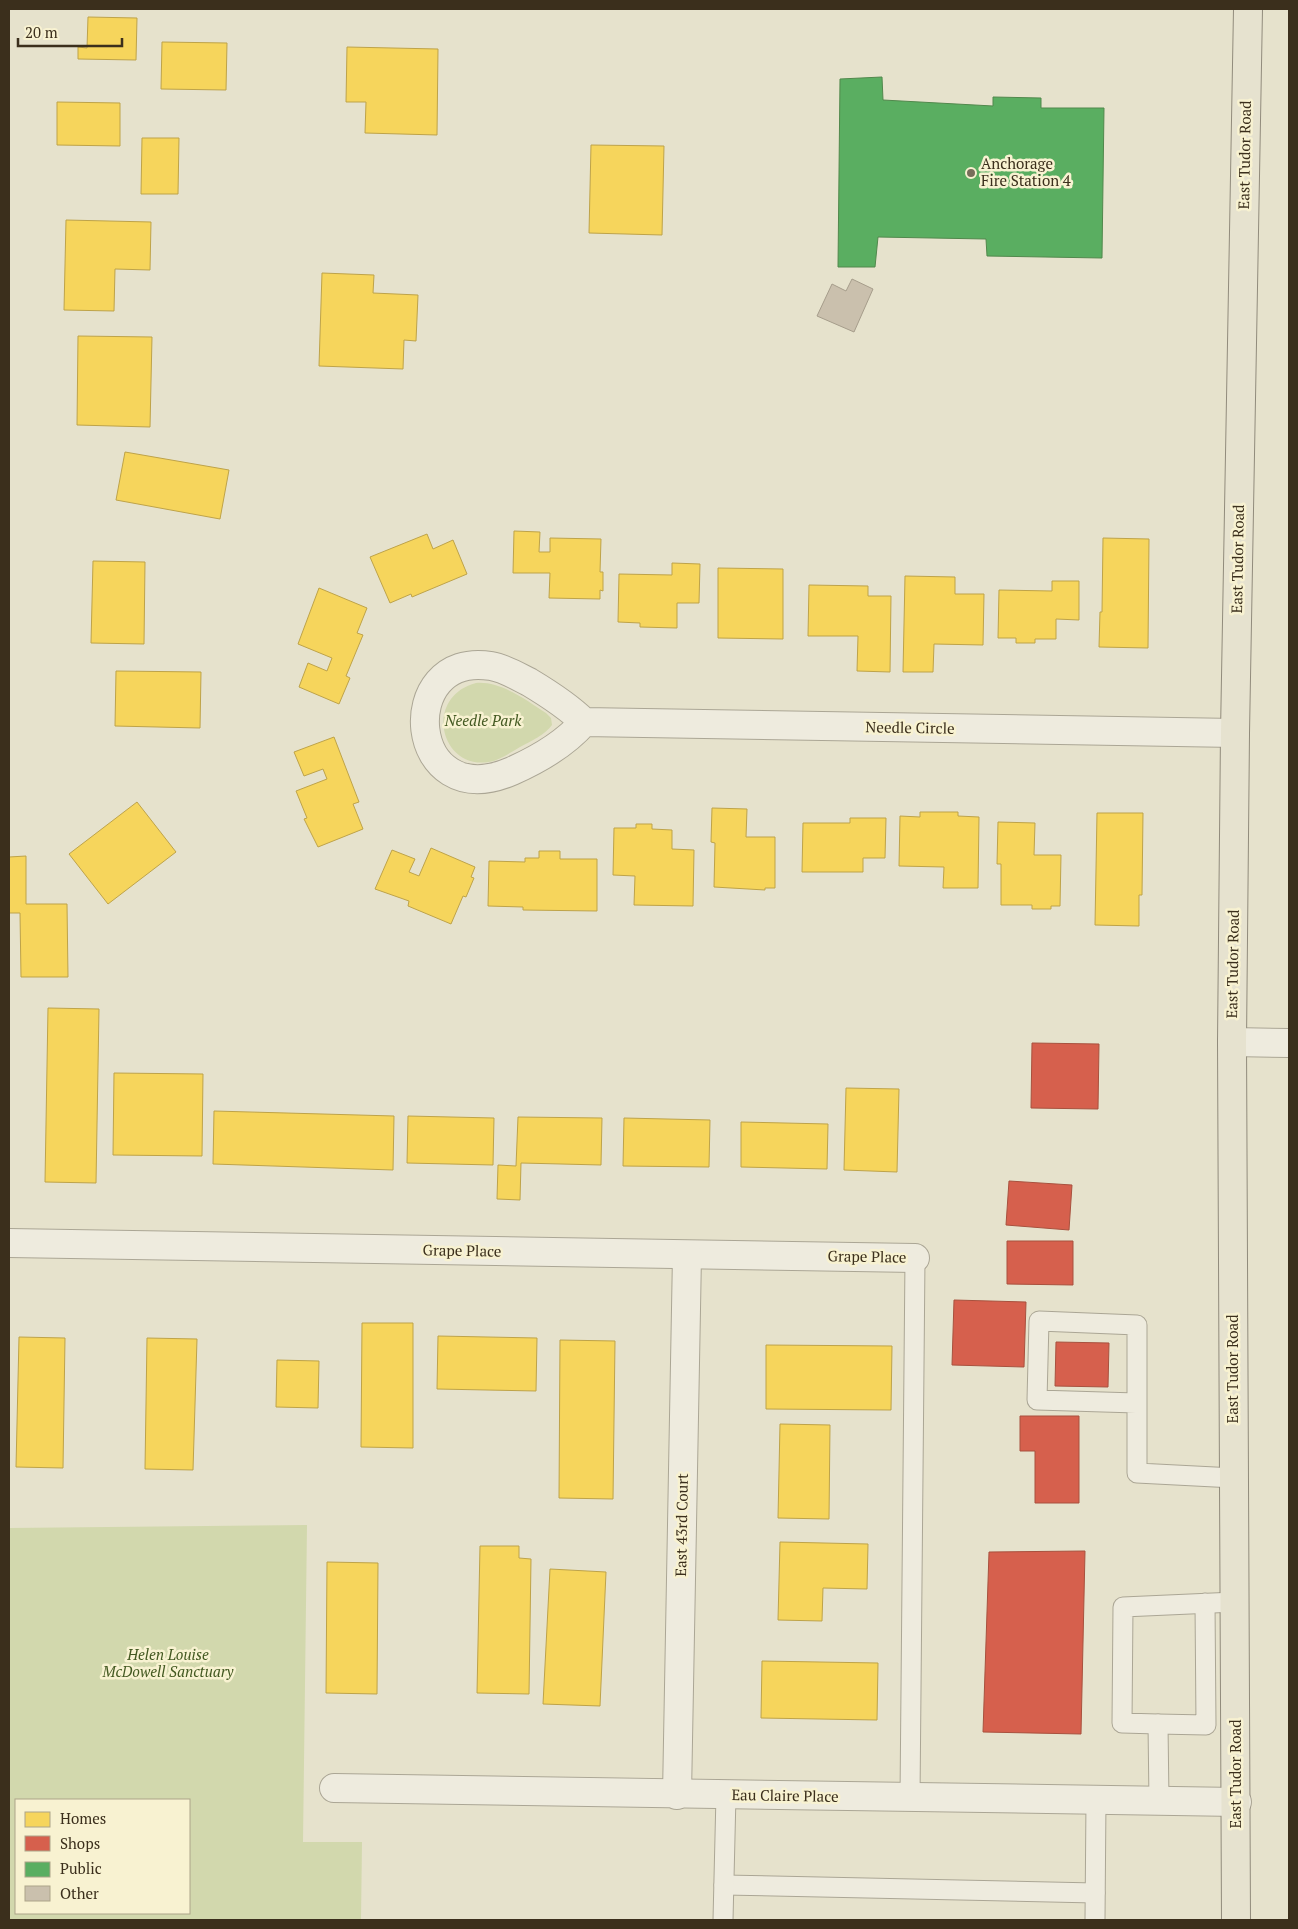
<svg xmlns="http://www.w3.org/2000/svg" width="1298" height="1929" viewBox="0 0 1298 1929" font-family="'PT Serif',serif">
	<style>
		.green { fill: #d2d8ad; fill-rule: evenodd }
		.homes { fill: #f6d55c; stroke: #bea349 }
		.shops { fill: #d6604d; stroke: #a8513e }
		.public { fill: #5aae61; stroke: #51884c }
		.building { fill: #cac0ad; stroke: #a69d8b }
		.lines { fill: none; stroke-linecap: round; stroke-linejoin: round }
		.service-casing { stroke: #aba695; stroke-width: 21 }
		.minor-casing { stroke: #aba695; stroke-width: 30 }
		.primary-casing { stroke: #918b7c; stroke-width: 30 }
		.service { stroke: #eeebde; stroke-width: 19 }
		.minor { stroke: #eeebde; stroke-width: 28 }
		.primary { stroke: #e6e2cf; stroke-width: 28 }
		.poi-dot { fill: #776e5a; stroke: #f8f2d1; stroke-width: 2 }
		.labels { text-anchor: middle; stroke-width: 5; stroke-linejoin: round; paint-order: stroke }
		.street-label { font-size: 15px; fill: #3b2f1c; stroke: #f8f2d1 }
		.poi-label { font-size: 15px; fill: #3b2f1c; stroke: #f8f2d1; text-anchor: start }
		.park-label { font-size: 15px; font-style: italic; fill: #435921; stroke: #f8f2d1 }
	</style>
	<rect width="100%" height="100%" fill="#e6e2cc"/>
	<!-- green -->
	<g class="green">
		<path d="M 476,683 C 501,681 526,700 546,713 L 551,718 L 552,725 C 545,735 531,741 520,747 C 511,752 500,760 489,762 C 440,770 423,697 476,683 Z"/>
		<path d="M 307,1525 L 303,1842 L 362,1842 L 361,1920 L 9,1920 L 9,1528 ZM 16,1800 L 189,1800 L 189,1913 L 16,1913 Z"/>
	</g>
	<!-- homes -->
	<g class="homes">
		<path d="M 88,17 L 137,18 L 136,60 L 78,59 L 78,47 L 87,48 Z"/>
		<path d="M 162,42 L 227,43 L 226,90 L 161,89 Z"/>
		<path d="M 347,47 L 438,49 L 437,135 L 365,133 L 366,102 L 346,102 Z"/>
		<path d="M 57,102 L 120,103 L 120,146 L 57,145 Z"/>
		<path d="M 142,138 L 179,138 L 178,194 L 141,194 Z"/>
		<path d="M 591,145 L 664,146 L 662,235 L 589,233 Z"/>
		<path d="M 66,220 L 151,222 L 150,270 L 115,269 L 114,311 L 64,310 Z"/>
		<path d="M 322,273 L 374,275 L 373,293 L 418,295 L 416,341 L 404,340 L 403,369 L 319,366 Z"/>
		<path d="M 78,336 L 152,337 L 150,427 L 77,425 Z"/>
		<path d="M 125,452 L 229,470 L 220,519 L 116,500 Z"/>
		<path d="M 514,531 L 540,532 L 539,552 L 550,552 L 550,538 L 601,539 L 600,572 L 603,572 L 603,591 L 600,590 L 600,599 L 549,598 L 550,573 L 513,573 Z"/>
		<path d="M 427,534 L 433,549 L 453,540 L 467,574 L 412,597 L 411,594 L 390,603 L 370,557 Z"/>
		<path d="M 1103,538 L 1149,539 L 1148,648 L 1099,647 L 1100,612 L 1102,612 Z"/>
		<path d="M 93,561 L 145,562 L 144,644 L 91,643 Z"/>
		<path d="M 672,563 L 700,564 L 699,603 L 677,603 L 677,628 L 640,627 L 640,623 L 618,622 L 619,574 L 672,575 Z"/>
		<path d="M 718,568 L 783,569 L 783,639 L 718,638 Z"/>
		<path d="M 905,576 L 955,577 L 955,594 L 984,594 L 983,645 L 934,644 L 933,672 L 903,672 Z"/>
		<path d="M 1052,581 L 1079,581 L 1079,620 L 1056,619 L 1056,639 L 1035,639 L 1035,643 L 1016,643 L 1016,638 L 998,638 L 999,590 L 1052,591 Z"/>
		<path d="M 809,585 L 868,586 L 868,596 L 891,596 L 890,672 L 857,671 L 858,636 L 808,636 Z"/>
		<path d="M 319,588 L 367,608 L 357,633 L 363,635 L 346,676 L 350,678 L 339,704 L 299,687 L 308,663 L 327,671 L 332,658 L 298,644 Z"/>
		<path d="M 116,671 L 201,672 L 200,728 L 115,726 Z"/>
		<path d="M 334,737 L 359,802 L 353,804 L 363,829 L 318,847 L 304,819 L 307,818 L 296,791 L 327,779 L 323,769 L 304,776 L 294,752 Z"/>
		<path d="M 137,802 L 176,852 L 108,904 L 69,854 Z"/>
		<path d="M 712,808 L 747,809 L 746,837 L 775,837 L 775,888 L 765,888 L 765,890 L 714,887 L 715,843 L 711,842 Z"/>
		<path d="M 920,812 L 958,812 L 958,816 L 979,817 L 978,888 L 943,888 L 944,867 L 899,866 L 900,816 L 920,817 Z"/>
		<path d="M 1097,813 L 1143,813 L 1142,895 L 1139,895 L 1139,926 L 1095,925 Z"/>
		<path d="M 850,818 L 886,818 L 885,858 L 863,858 L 863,872 L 802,872 L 803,823 L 850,823 Z"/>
		<path d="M 998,822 L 1035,823 L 1034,855 L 1061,855 L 1060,906 L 1051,906 L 1051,909 L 1032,909 L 1032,905 L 1001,905 L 1001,864 L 997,864 Z"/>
		<path d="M 636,824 L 652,824 L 652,829 L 672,830 L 672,849 L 694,850 L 693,906 L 634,905 L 635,876 L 613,875 L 614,828 L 636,828 Z"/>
		<path d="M 431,848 L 475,867 L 471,877 L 474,878 L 466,897 L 463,896 L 451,924 L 408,906 L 409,901 L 375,889 L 392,850 L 415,859 L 409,872 L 419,876 Z"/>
		<path d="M 539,851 L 560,851 L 560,859 L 597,859 L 597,911 L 523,910 L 523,907 L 488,906 L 489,861 L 525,862 L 525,858 L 539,858 Z"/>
		<path d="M 26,856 L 26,904 L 67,904 L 68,977 L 21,977 L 20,913 L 9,913 L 9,857 Z"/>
		<path d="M 48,1008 L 99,1009 L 96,1183 L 45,1182 Z"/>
		<path d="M 114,1073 L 203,1074 L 202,1156 L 113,1155 Z"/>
		<path d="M 846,1088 L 899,1089 L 897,1172 L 844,1170 Z"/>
		<path d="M 214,1111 L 394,1116 L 393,1170 L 213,1164 Z"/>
		<path d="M 408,1116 L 494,1118 L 493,1165 L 407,1163 Z"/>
		<path d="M 518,1117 L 602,1118 L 601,1165 L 521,1163 L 520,1200 L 497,1199 L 498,1165 L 516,1166 Z"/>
		<path d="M 624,1118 L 710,1120 L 709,1167 L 623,1166 Z"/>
		<path d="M 741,1122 L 828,1124 L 827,1169 L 741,1167 Z"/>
		<path d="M 362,1323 L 413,1323 L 413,1448 L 361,1447 Z"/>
		<path d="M 438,1336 L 537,1338 L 536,1391 L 437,1389 Z"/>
		<path d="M 19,1337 L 65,1338 L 63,1468 L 16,1467 Z"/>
		<path d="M 147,1338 L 197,1339 L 193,1470 L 145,1469 Z"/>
		<path d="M 560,1340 L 615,1341 L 613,1499 L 559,1498 Z"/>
		<path d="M 766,1345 L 892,1346 L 891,1410 L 766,1409 Z"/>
		<path d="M 277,1360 L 319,1361 L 318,1408 L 276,1407 Z"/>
		<path d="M 780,1424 L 830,1425 L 829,1519 L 778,1518 Z"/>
		<path d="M 780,1542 L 868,1544 L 867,1589 L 823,1588 L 822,1621 L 778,1620 Z"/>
		<path d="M 480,1546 L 519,1546 L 519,1558 L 531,1559 L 529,1694 L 477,1693 Z"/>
		<path d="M 327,1562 L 378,1563 L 377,1694 L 326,1693 Z"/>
		<path d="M 550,1569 L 606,1572 L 600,1706 L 543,1704 Z"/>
		<path d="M 762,1661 L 878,1663 L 877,1720 L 761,1718 Z"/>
	</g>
	<!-- shops -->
	<g class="shops">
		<path d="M 1032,1043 L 1099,1044 L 1098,1109 L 1031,1108 Z"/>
		<path d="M 1009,1181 L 1072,1185 L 1069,1230 L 1006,1225 Z"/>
		<path d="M 1007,1241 L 1073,1241 L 1073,1285 L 1007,1284 Z"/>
		<path d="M 954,1300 L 1026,1302 L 1024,1367 L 952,1365 Z"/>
		<path d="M 1056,1342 L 1109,1343 L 1108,1387 L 1055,1386 Z"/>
		<path d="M 1020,1416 L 1079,1416 L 1079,1503 L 1035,1503 L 1035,1451 L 1020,1451 Z"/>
		<path d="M 1085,1551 L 1081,1734 L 983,1732 L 989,1552 Z"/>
	</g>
	<!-- public -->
	<path class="public" d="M 882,77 L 883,100 L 993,106 L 993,97 L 1041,98 L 1041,108 L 1104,108 L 1102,258 L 987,256 L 986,239 L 878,237 L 875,267 L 838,267 L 840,79 Z"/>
	<!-- building -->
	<path class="building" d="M 852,279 L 873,289 L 854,332 L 817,316 L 832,284 L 846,291 Z"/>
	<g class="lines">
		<!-- service casing -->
		<g class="service-casing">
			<g id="service">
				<path d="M 1136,1403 L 1037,1400 L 1039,1321 L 1137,1325 L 1137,1473 L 1234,1478"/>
				<path d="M 1158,1724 L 1206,1725 L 1205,1603"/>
				<path d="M 910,1798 L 915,1258"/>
				<path d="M 1159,1801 L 1158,1724 L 1122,1723 L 1123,1607 L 1235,1602"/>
				<path d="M 724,1885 L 1095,1893"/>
				<path d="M 723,1920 L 726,1795"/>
				<path d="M 1095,1920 L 1096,1800"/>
			</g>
		</g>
		<!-- minor casing -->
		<g class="minor-casing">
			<g id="minor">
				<path d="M 584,722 C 565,744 539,759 512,771 C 406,817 394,650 491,666 C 504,668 517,676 529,682 C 549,694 568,706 584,722 L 1235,733"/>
				<path d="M 1232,1042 L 1289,1043"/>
				<path d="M 9,1243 L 915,1258"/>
				<path d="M 334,1788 L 1237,1802"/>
				<path d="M 677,1795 L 687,1255"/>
			</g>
		</g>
		<!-- primary casing -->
		<g class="primary-casing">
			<path id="primary" d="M 1236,1920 L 1232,1042 L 1235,733 L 1248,9"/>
		</g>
		<!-- service -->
		<use href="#service" class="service"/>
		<!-- minor -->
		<use href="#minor" class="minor"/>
		<!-- primary -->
		<use href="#primary" class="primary"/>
	</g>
	<!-- markers -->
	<circle class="poi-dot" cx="971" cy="173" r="5"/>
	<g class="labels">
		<!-- street labels -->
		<g class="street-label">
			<text transform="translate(1245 155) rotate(-89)" y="5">East Tudor Road</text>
			<text transform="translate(1238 559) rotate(-89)" y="5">East Tudor Road</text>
			<text transform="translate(910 728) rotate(1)" y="5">Needle Circle</text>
			<text transform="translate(1233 964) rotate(-89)" y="5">East Tudor Road</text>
			<text transform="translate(462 1251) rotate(1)" y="5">Grape Place</text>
			<text transform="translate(867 1257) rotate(1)" y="5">Grape Place</text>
			<text transform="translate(1233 1369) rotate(-90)" y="5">East Tudor Road</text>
			<text transform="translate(682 1525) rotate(-89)" y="5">East 43rd Court</text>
			<text transform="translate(1236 1774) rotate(-90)" y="5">East Tudor Road</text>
			<text transform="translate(785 1796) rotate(1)" y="5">Eau Claire Place</text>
		</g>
		<!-- poi labels -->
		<g class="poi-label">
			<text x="981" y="169">Anchorage<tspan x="981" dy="17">Fire Station 4</tspan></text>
		</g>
		<!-- park labels -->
		<g class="park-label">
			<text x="483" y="726">Needle Park</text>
			<text x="168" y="1660">Helen Louise<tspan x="168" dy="17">McDowell Sanctuary</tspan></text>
		</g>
	</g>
	<!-- border -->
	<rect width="1298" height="1929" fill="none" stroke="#3b2f1c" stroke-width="20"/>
	<!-- legend -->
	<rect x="15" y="1799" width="175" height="115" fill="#f8f2d1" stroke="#aca489"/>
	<rect x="25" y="1812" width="25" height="15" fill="#f6d55c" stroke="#aca489"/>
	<text x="60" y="1824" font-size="15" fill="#3b2f1c">Homes</text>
	<rect x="25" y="1836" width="25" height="15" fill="#d6604d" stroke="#aca489"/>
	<text x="60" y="1849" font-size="15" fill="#3b2f1c">Shops</text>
	<rect x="25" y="1862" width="25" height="15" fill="#5aae61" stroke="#aca489"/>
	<text x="60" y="1874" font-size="15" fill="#3b2f1c">Public</text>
	<rect x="25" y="1886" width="25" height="15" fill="#cac0ad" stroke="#aca489"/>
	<text x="60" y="1899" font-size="15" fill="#3b2f1c">Other</text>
	<!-- scale -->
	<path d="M18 38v8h104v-8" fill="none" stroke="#3b2f1c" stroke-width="2.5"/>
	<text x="25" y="38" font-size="15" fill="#3b2f1c" stroke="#f8f2d1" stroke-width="4" paint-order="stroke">20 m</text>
</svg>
